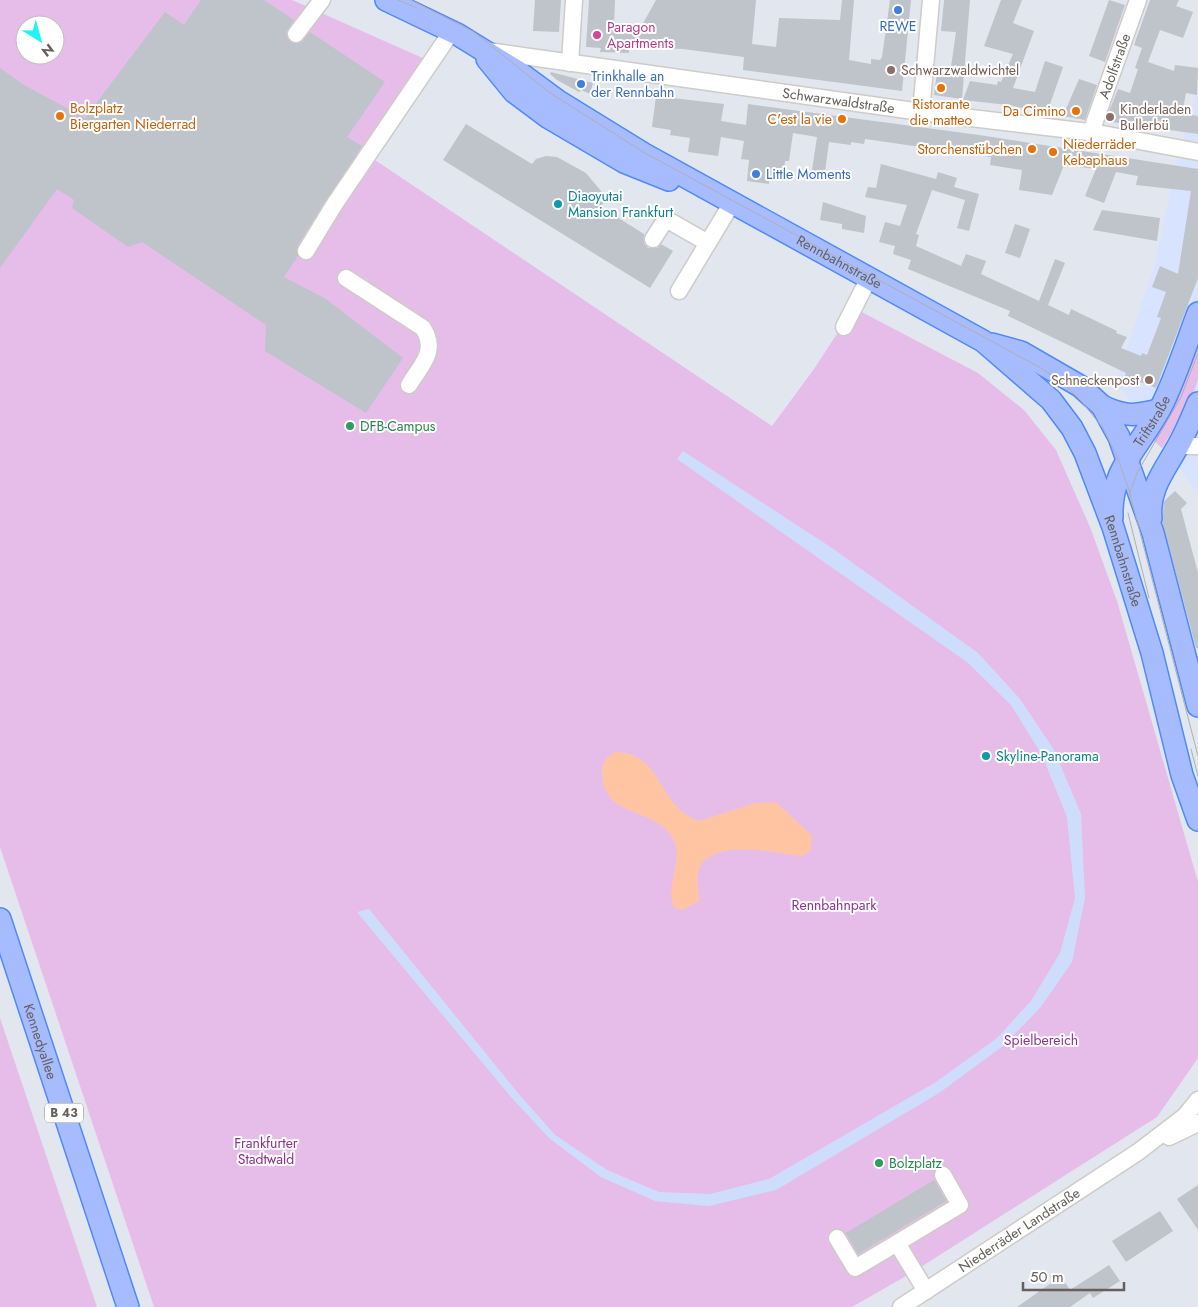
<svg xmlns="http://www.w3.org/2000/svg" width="1198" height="1307" viewBox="0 0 1198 1307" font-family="Jost,sans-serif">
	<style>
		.commercial { fill: #d7e3ff }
		.green { fill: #e6bde9; fill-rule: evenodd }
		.sand { fill: #cfddfd }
		.water { fill: #ffc5a2 }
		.building { fill: #bfc3ca }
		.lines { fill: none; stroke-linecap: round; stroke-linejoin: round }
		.minor-casing { stroke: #cfcbc6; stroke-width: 19 }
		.major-casing { stroke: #4e8afd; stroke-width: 24 }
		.minor { stroke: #fff; stroke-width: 16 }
		.major { stroke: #a7bbff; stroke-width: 21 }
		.tram { stroke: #b0afae; stroke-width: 1 }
		.shop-dot { fill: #3f7fe0; stroke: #fff; stroke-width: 2 }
		.hotel-dot { fill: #d1479c; stroke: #fff; stroke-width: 2 }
		.education-dot { fill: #8d6e63; stroke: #fff; stroke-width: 2 }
		.food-dot { fill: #e8710a; stroke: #fff; stroke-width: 2 }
		.culture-dot { fill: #0f9aa8; stroke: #fff; stroke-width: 2 }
		.leisure-dot { fill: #2e9e5b; stroke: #fff; stroke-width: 2 }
		.labels { text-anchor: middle; stroke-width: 4; stroke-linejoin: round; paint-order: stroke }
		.shield { fill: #fff; stroke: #93908c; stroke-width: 1 }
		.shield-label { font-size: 12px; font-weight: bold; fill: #65605b }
		.shop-label { font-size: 14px; fill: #366cbe; stroke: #fff; text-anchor: start }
		.hotel-label { font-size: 14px; fill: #b23c85; stroke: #fff; text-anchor: start }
		.street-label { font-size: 14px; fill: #65605b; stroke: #fff }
		.education-label { font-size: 14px; fill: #785e54; stroke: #fff; text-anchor: start }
		.food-label { font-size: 14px; fill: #c56008; stroke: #fff; text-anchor: end }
		.culture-label { font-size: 14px; fill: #0d838f; stroke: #fff; text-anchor: start }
		.leisure-label { font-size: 14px; fill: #27864d; stroke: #fff; text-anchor: start }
		.park-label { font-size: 14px; fill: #8d308f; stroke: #fff }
	</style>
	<rect width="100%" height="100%" fill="#e2e6ef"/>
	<!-- commercial -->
	<path class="commercial" d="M 1198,87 L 1198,493 L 1116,382 L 1155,264 L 1176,166 Z"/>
	<!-- green -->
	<g class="green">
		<path d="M 0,0 L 292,0 L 425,59 L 360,150 L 772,426 L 814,369 L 854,308 L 978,373 L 1024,410 L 1056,450 L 1090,527 L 1117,601 L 1198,882 L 1198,1058 L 1157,1117 L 913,1272 L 852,1307 L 154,1307 L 0,847 ZM 25,25 L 55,25 L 55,55 L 25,55 Z"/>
		<path d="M 1198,344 L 1198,380 L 1190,401 L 1162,448 L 1153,440 L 1178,396 Z"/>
		<path d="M 0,1018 L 97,1307 L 0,1307 Z"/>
	</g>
	<!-- sand -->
	<path class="sand" d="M 683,451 L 832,548 L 978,653 L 1020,699 L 1054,750 L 1081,814 L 1085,898 L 1072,962 L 1040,1008 L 1003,1046 L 939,1093 L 776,1190 L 709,1206 L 655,1201 L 601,1177 L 549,1138 L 511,1097 L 357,912 L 369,909 L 517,1092 L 555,1135 L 607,1170 L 659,1192 L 710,1194 L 769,1179 L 936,1082 L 997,1038 L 1031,1001 L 1060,953 L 1075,898 L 1067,817 L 1042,755 L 1011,705 L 967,662 L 677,459 Z"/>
	<!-- water -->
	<path class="water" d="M 615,752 C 658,753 657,793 685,814 C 689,817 695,819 699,821 L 755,803 L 776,802 L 812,836 L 811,850 L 802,856 C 777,853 723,840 703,862 C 694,872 698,889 700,900 L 683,910 L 674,907 C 665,886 682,864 675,843 C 666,818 635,816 616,803 C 605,795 596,771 606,759 C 608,756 613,754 615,752 Z"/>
	<!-- building -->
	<g class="building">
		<path d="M 201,0 L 264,0 L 294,20 L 286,32 L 290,42 L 300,43 L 310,32 L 385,82 L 347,137 L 362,146 L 297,246 L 298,256 L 284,277 L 326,299 L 403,358 L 366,413 L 265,351 L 266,325 L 142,242 L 128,247 L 72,208 L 74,200 L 57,189 L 0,268 L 0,68 L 24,85 L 85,118 L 165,12 L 184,25 Z"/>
		<path d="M 535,0 L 561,0 L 559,32 L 533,31 Z"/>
		<path d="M 589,0 L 615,0 L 614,27 L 641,27 L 656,0 L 756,0 L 752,44 L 776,47 L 779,18 L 840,20 L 842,0 L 854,0 L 849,60 L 871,64 L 871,59 L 880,60 L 882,57 L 890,0 L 911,0 L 902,91 L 743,70 L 744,57 L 683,49 L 629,47 L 629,53 L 600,52 L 601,48 L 586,47 Z"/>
		<path d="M 944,0 L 970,0 L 962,99 L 934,95 L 937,72 L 950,74 L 956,32 L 941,31 Z"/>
		<path d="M 1001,0 L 1022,0 L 1013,23 L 1034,31 L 1013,88 L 1035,92 L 1045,61 L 1063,67 L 1047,113 L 1008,105 L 963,100 L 970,81 L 997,85 L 998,81 L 1001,82 L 1013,54 L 984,46 Z"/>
		<path d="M 1109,0 L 1125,5 L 1105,62 L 1089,56 Z"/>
		<path d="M 1150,0 L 1179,0 L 1176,6 L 1193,12 L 1183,38 L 1160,30 L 1148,62 L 1174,71 L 1175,65 L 1198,68 L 1197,95 L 1186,93 L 1182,114 L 1198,116 L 1198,134 L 1105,121 L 1118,89 L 1130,93 L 1138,69 L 1135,68 L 1142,48 L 1134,45 Z"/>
		<path d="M 551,72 L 593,83 L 590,94 L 581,90 L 579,92 L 557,80 L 550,74 Z"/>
		<path d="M 1079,79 L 1097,85 L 1085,120 L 1063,116 Z"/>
		<path d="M 656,96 L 724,104 L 721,121 L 746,125 L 748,104 L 979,135 L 1198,169 L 1198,278 L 1156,388 L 1125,376 L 1126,373 L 1008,316 L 1010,311 L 908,269 L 911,260 L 893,254 L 895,246 L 879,242 L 885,222 L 900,226 L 907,205 L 865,197 L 868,187 L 876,188 L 881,164 L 936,179 L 938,172 L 957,178 L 954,187 L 979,194 L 969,231 L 957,228 L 965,200 L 932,190 L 916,234 L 919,235 L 916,246 L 961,266 L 966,254 L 986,261 L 981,274 L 1039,301 L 1055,259 L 1065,263 L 1048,305 L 1069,315 L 1071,309 L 1117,331 L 1116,333 L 1127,337 L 1121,348 L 1141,356 L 1142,353 L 1147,355 L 1158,326 L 1161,318 L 1157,317 L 1166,292 L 1152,287 L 1160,266 L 1178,274 L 1191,191 L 1136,185 L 1138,176 L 1116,172 L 1104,203 L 1085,196 L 1096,169 L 1064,165 L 1052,195 L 1019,190 L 1022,170 L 990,165 L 991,157 L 865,139 L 864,144 L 851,142 L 851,145 L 829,142 L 824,179 L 811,177 L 817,137 L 793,133 L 789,161 L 785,161 L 783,181 L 769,180 L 769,184 L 747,181 L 749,160 L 741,159 L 744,141 L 721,137 L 718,156 L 688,152 L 690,138 L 670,135 L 671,130 L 652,127 Z"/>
		<path d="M 466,124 L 532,164 L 536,159 L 546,156 L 557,157 L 586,173 L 601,191 L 605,200 L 601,207 L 644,234 L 644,243 L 648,248 L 657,248 L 661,244 L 673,251 L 650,288 L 443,160 Z"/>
		<path d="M 823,202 L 866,216 L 864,233 L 842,229 L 842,224 L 820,220 Z"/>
		<path d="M 1102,210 L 1160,218 L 1157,241 L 1093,230 Z"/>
		<path d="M 1015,224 L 1030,229 L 1020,258 L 1005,253 Z"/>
		<path d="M 1175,491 L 1187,503 L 1181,509 L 1198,573 L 1198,648 L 1196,648 L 1162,522 L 1164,501 Z"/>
		<path d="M 934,1180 L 946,1201 L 858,1254 L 846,1233 Z"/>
		<path d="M 1198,1185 L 1198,1230 L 1177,1199 Z"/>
		<path d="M 1160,1211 L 1173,1231 L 1126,1262 L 1112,1241 Z"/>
		<path d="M 1109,1265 L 1120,1281 L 1093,1298 L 1090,1293 L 1070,1307 L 1017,1307 L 1061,1276 L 1070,1290 Z"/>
	</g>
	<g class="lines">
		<!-- minor casing -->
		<g class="minor-casing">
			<g id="minor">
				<path d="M 296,34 L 322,0"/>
				<path id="s1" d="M 488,51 L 921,112 L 1097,133 L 1198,152"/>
				<path d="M 570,63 L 574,0"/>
				<path d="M 921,112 L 931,0"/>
				<path id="s2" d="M 1091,132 L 1138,0"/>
				<path d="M 653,239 L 666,219 L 708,243"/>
				<path d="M 306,251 L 334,205 L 452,31"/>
				<path d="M 346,278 L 423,328 C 438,351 421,365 409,385"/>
				<path d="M 679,291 L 732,203"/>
				<path d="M 844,327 L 869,278"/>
				<path d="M 1179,446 L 1198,446"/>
				<path d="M 1169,1137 L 1198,1123"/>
				<path d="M 837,1238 L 855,1268 L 897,1243 L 926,1291"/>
				<path d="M 897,1243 L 960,1205 L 943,1175"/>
				<path id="s3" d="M 901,1307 L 1138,1152 L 1185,1116 L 1198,1100"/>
			</g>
		</g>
		<!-- major casing -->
		<g class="major-casing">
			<g id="major">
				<path id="s4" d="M 386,0 L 457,34 L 520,73 L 558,101 L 644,154 L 983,341 L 1051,400 L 1072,428 L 1085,453 L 1113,527 L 1152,653 L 1182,775 L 1198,820"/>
				<path d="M 487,59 L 514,92 L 549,118 L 624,162 L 669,180"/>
				<path d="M 992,344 L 1021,352 L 1080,386 L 1102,406 L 1119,437 L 1153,533 L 1198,706"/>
				<path d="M 1102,406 C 1125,417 1135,416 1159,410"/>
				<path id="s5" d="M 1112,517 C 1110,467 1143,444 1163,403 C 1177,374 1187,342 1198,313"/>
				<path d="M 1151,518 C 1148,489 1165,470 1178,446 C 1186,432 1192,417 1198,403"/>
				<path id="s6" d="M 0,919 L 128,1307"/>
			</g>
		</g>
		<!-- minor -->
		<use href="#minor" class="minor"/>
		<!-- major -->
		<use href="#major" class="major"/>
		<!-- tram -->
		<g class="tram">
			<path d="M 398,0 L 417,8"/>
			<path d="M 411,0 L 474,32 L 550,93 L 645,153 L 1039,367 L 1061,381 L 1082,402 L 1103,428 L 1119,461 L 1129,490 L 1198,756"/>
			<path d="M 1129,495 L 1137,473 L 1181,397 L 1198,353"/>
			<path d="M 1128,513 L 1149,598"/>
			<path d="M 1191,749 L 1198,776"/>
		</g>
	</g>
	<!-- markers -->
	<g class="shop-dot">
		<circle cx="898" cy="10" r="5"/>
		<circle cx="581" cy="84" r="5"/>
		<circle cx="756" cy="174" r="5"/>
	</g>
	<circle class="hotel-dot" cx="597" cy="35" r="5"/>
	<g class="education-dot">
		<circle cx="891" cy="70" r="5"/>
		<circle cx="1110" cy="117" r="5"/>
		<circle cx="1149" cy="380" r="5"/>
	</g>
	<g class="food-dot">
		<circle cx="941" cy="88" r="5"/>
		<circle cx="1076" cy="111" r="5"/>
		<circle cx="60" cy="116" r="5"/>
		<circle cx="842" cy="119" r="5"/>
		<circle cx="1032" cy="149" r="5"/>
		<circle cx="1053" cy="152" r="5"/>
	</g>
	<g class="culture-dot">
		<circle cx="558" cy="204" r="5"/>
		<circle cx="986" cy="756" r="5"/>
	</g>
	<g class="leisure-dot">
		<circle cx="350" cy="426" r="5"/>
		<circle cx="879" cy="1163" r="5"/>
	</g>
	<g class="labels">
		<!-- shield labels -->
		<rect class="shield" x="45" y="1103.5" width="38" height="19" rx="4"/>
		<g class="shield-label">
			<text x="64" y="1117">B 43</text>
		</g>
		<!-- shop labels -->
		<g class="shop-label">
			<text x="898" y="31" text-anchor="middle">REWE</text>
			<text x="591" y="81">Trinkhalle an<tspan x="591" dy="16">der Rennbahn</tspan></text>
			<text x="766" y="179">Little Moments</text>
		</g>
		<!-- hotel labels -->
		<g class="hotel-label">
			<text x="607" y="32">Paragon<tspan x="607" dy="16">Apartments</tspan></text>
		</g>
		<!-- street labels -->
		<g class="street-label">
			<text dy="5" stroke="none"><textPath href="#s2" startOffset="70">Adolfstraße</textPath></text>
			<text dy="5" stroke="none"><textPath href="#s1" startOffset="354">Schwarzwaldstraße</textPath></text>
			<text dy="5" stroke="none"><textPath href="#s4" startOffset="524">Rennbahnstraße</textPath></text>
			<text dy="5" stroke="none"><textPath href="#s5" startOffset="106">Triftstraße</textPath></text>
			<text dy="5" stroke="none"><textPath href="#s4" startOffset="956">Rennbahnstraße</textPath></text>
			<text dy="5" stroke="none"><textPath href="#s6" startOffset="129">Kennedyallee</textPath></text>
			<text dy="5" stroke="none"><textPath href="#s3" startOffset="141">Niederräder Landstraße</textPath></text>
		</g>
		<!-- education labels -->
		<g class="education-label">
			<text x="901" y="75">Schwarzwaldwichtel</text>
			<text x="1120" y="114">Kinderladen<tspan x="1120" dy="16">Bullerbü</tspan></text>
			<text x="1139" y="385" text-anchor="end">Schneckenpost</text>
		</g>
		<!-- food labels -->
		<g class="food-label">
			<text x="941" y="109" text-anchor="middle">Ristorante<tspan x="941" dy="16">die matteo</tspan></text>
			<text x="70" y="113" text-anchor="start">Bolzplatz<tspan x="70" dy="16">Biergarten Niederrad</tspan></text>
			<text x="1066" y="116">Da Cimino</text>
			<text x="832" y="124">C'est la vie</text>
			<text x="1063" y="149" text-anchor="start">Niederräder<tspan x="1063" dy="16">Kebaphaus</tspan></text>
			<text x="1022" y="154">Storchenstübchen</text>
		</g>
		<!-- culture labels -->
		<g class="culture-label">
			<text x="568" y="201">Diaoyutai<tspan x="568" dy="16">Mansion Frankfurt</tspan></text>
			<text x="996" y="761">Skyline-Panorama</text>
		</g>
		<!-- leisure labels -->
		<g class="leisure-label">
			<text x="360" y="431">DFB-Campus</text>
			<text x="889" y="1168">Bolzplatz</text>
		</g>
		<!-- park labels -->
		<g class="park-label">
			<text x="834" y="910">Rennbahnpark</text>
			<text x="1041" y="1045">Spielbereich</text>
			<text x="266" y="1148">Frankfurter<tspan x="266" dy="16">Stadtwald</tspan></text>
		</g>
	</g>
	<!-- north arrow -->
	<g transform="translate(40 40) rotate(143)"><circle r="24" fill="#ffffff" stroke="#c1bfbd"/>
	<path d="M0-4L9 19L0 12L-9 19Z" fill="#20f4f7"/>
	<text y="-8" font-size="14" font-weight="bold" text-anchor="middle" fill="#65605b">N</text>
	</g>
	<!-- scale -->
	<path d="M1023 1282v8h101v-8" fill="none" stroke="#65605b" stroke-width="2.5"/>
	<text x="1030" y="1282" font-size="15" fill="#65605b" stroke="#ffffff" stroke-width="4" paint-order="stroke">50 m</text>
</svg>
